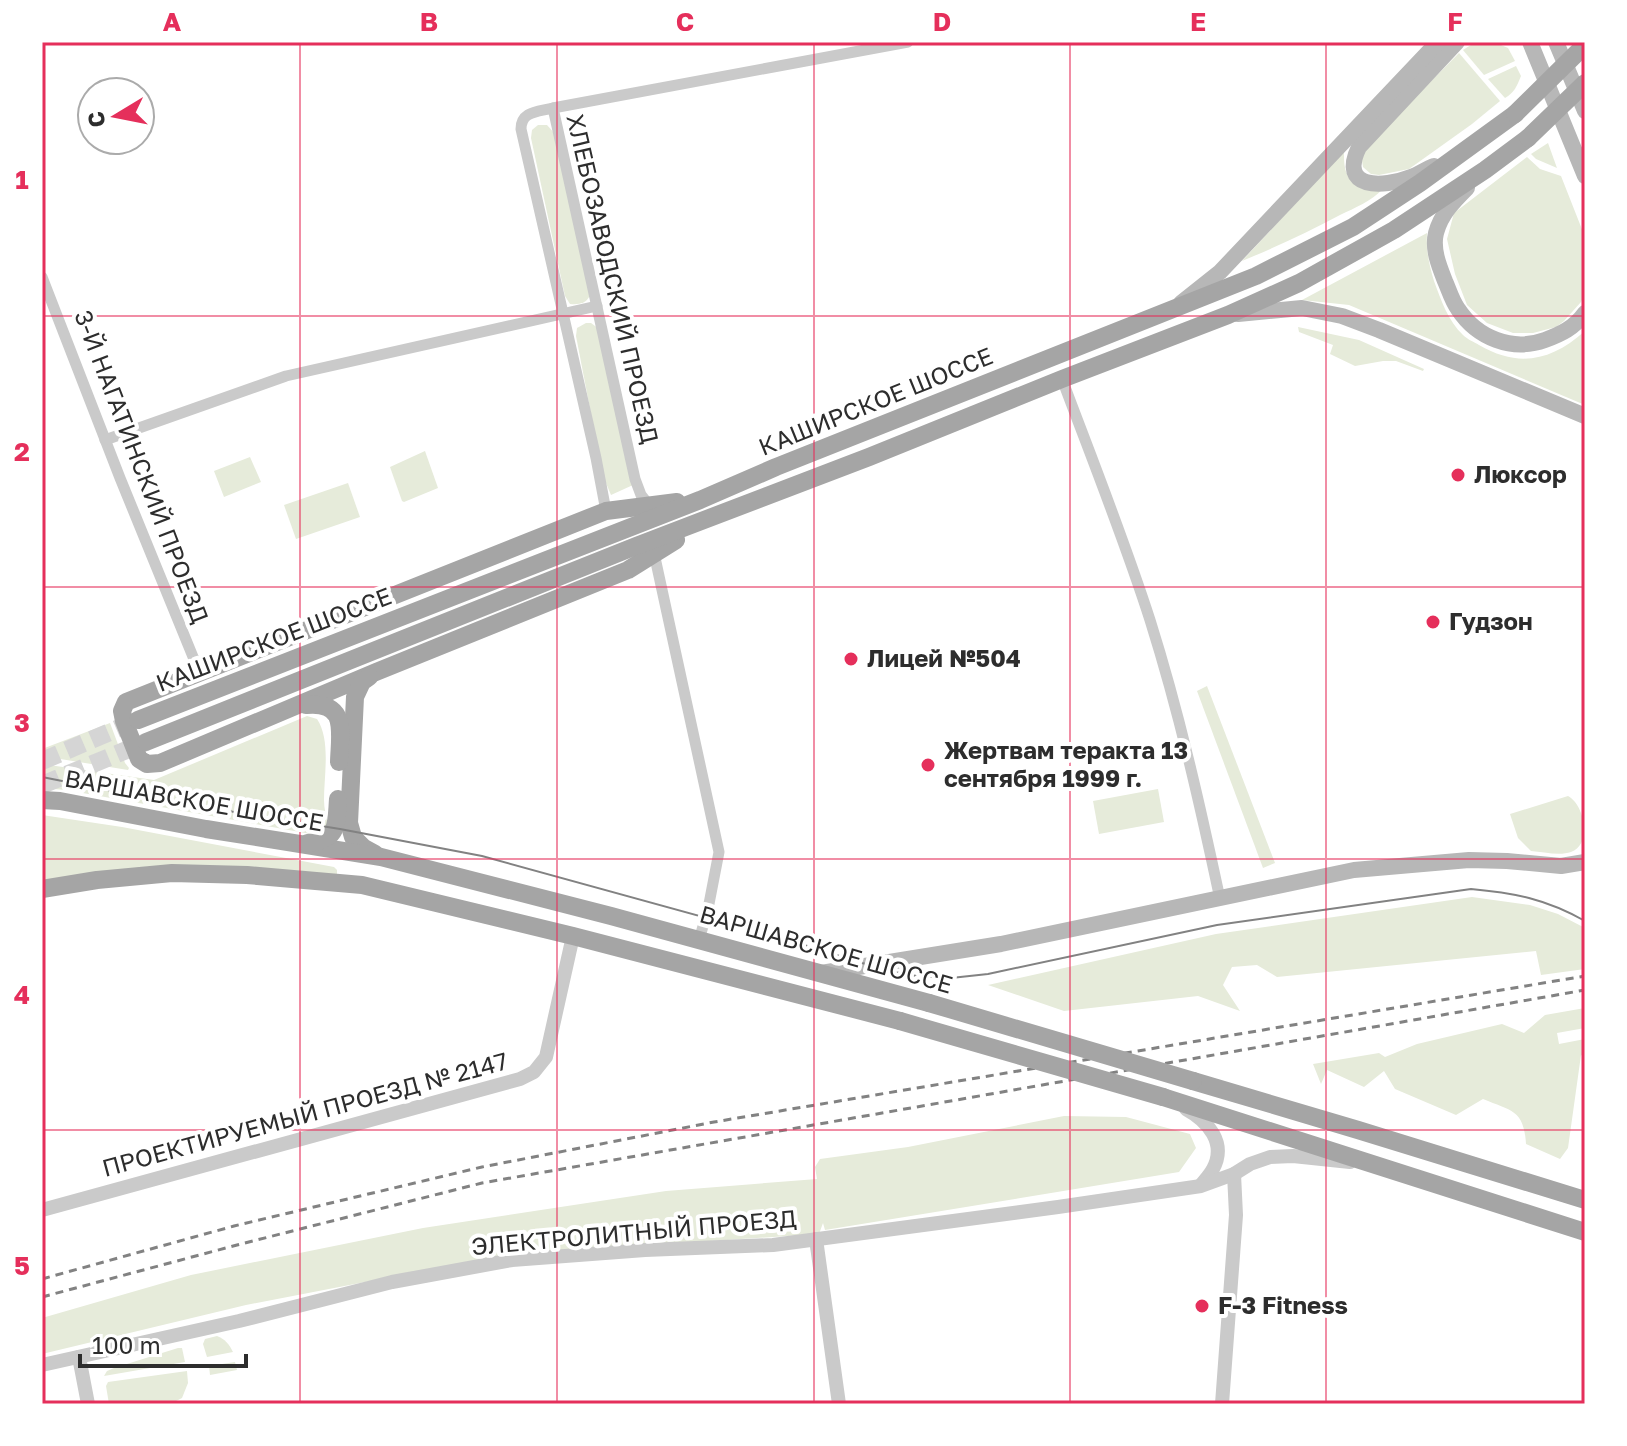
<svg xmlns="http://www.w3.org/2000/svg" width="1627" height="1446" viewBox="0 0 1627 1446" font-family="'Golos Text',sans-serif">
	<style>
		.green { fill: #e6ebda }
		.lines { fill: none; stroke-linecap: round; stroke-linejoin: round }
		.primary-tunnel { stroke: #d5d5d5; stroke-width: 18; stroke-dasharray: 18 9; stroke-linecap: butt }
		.minor { stroke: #cacaca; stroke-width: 11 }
		.tertiary { stroke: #cacaca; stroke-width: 14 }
		.secondary { stroke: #b7b7b7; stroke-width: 16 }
		.primary { stroke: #a5a5a5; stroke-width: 18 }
		.tram { stroke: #828282; stroke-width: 2 }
		.rail { stroke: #828282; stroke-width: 3; stroke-dasharray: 8 6; stroke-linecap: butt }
		.primary-bridge { stroke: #a5a5a5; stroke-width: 18 }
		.grid { fill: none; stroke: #e52f5b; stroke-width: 2; stroke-opacity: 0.55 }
		.poi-dot { fill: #e52f5b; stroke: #fff; stroke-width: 3 }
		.labels { text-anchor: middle; stroke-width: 8; stroke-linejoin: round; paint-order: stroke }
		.street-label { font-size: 24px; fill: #2d2d2d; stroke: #fff }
		.poi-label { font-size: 24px; font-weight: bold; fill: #2d2d2d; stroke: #fff; text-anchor: start }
		.neatline { fill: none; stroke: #e52f5b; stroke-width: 3 }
		.grid-label { font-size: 26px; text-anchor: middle; font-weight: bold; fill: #e52f5b }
	</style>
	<rect width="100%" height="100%" fill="#fff"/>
	<!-- green -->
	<g class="green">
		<path d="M 1494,42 L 1508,48 L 1515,61 L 1484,75 L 1463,50 L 1474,43 Z"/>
		<path d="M 1459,53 L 1500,101 L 1472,124 L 1409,169 L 1379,175 L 1371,174 L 1363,167 L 1362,161 L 1365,148 Z"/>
		<path d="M 1516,66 L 1521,76 C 1517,86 1514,93 1505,98 L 1488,79 Z"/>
		<path d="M 538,125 L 547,125 L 555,134 L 590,295 C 587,303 579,305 570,304 L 565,296 L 531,138 L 532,130 Z"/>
		<path d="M 1548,143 L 1557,168 L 1536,159 L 1531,154 Z"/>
		<path d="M 1344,151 C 1343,184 1354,184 1383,189 C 1371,201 1355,208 1340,215 C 1308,232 1276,247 1242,261 Z"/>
		<path d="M 1527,157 L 1540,169 L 1561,176 L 1585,237 L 1585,293 L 1581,302 L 1564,321 L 1556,327 L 1533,333 L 1513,333 L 1487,323 L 1467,305 L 1455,274 L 1447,239 L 1454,213 Z"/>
		<path d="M 1427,233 C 1426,251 1429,264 1434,281 C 1441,300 1448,321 1463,335 C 1467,339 1474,342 1479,345 C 1519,368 1551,361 1585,331 L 1585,405 L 1349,305 L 1302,300 Z"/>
		<path d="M 586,323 L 591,323 L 599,329 L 633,485 L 611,495 L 603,476 L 576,336 L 577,328 Z"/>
		<path d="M 1298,327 L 1359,340 L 1424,369 L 1423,371 L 1396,361 L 1383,361 L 1355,366 L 1330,354 L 1333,345 L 1299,332 Z"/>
		<path d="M 425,451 L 438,488 L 404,502 L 402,501 L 390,467 Z"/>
		<path d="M 250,457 L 261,482 L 224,497 L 214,471 Z"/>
		<path d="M 348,483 L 360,517 L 296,539 L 284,505 Z"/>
		<path d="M 1207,686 L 1275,863 L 1263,868 L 1197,691 Z"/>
		<path d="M 307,716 L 317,719 C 331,740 324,775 324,800 C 324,808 326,817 328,825 L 323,833 L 311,834 L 66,790 L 42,788 L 42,764 L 154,780 Z"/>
		<path d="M 110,723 L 125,763 L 129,768 L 128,770 L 42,756 L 42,749 Z"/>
		<path d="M 1158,789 L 1164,822 L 1099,834 L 1093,801 Z"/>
		<path d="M 1568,796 C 1584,804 1593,844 1571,852 C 1560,856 1543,852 1531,851 L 1518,838 L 1510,814 Z"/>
		<path d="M 42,815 L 122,827 L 334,867 L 337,870 L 337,875 L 42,884 Z"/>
		<path d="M 1472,897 L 1530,905 L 1558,914 L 1585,928 L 1585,969 L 1541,975 L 1536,951 L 1277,977 L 1257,965 L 1232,967 L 1223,985 L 1240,1011 L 1198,996 L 1064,1011 L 988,985 L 1216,934 Z"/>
		<path d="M 1585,1008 L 1585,1028 L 1557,1033 L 1559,1044 L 1585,1039 L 1585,1057 L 1581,1055 L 1568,1148 L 1560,1159 L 1526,1144 C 1524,1109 1511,1111 1483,1099 L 1456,1115 L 1395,1089 L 1384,1071 L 1364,1087 L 1327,1070 L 1321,1084 L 1313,1064 L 1379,1053 L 1385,1057 L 1417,1044 L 1502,1024 L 1524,1033 L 1545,1015 Z"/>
		<path d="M 1064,1116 L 1126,1117 L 1190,1134 L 1196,1148 L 1179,1172 L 825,1230 L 823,1223 L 819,1234 L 510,1254 L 246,1305 L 42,1354 L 42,1318 L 191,1275 L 423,1228 L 666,1191 L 817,1179 L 815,1167 L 820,1159 L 908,1147 Z"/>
		<path d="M 217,1336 C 225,1339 229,1344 233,1352 L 207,1357 L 203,1344 L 205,1339 Z"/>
		<path d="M 178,1348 L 182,1348 L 185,1362 L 104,1376 L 107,1371 L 114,1368 Z"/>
		<path d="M 235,1362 L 237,1370 L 210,1375 L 209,1366 Z"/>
		<path d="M 187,1371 L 188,1383 L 182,1398 L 170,1404 L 109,1404 L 106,1386 L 108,1382 Z"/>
	</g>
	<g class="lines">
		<!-- primary-tunnel -->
		<g class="primary-tunnel">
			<path d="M 42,761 L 138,720"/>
			<path d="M 42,785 L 146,742"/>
		</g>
		<!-- minor -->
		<g class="minor">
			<path d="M 553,108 L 635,479 L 641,495 L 649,505"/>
			<path d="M 42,277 L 120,478 L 200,674"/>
			<path d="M 1062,379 C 1092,459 1124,539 1150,620 C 1179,712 1200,805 1220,899"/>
			<path d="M 105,440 L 286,376 L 597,306"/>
			<path d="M 606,511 L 596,458 L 521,129 C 521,111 538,112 553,108 L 908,42"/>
			<path d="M 654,553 L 719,852 L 708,909 L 699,940"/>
		</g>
		<!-- tertiary -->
		<g class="tertiary">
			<path d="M 1186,1109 C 1208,1121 1227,1143 1213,1169 C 1210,1175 1205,1180 1201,1185"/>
			<path d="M 42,1210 L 520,1079 L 534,1072 L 546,1057 L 573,936"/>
			<path d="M 816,1239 L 839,1404"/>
			<path d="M 79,1357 L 88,1404"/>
			<path d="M 42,1365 L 239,1321 L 392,1282 L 512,1260 L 645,1250 L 773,1245 L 1058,1207 L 1201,1186 L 1234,1174 L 1250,1164 L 1270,1157 L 1293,1156 L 1350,1162"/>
			<path d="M 1222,1404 L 1236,1215 L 1234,1174"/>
		</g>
		<!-- secondary -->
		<g class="secondary">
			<path d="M 1530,42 L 1585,176"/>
			<path d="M 1556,42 L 1585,111"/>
			<path d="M 1434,166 C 1426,169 1419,174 1411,177 C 1383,188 1338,190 1359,147 L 1457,42"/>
			<path d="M 1467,188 C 1454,201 1441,214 1436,233 C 1432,249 1439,266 1445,281 C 1449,290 1452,301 1458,309 C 1477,338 1512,352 1545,340 C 1561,334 1574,328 1585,313"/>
			<path d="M 1181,303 L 1220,272 L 1438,42"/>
			<path d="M 1238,314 L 1302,308 L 1342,316 L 1379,330 L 1585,416"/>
			<path d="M 821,973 L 1001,944 L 1354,870 L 1469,860 L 1507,861 L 1561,866 L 1585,862"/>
		</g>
		<!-- primary -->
		<g class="primary">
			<path d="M 676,540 L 628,570 L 376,672 L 160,763 L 147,764 L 139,759 L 124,721 L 122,711 L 126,702 L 606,511 L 677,502"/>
			<path d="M 369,677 L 362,682 L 355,697 L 349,823 L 353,837 L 364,848 L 375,854"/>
			<path d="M 306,705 C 348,701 340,731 339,762"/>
			<path d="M 138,720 L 700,500 L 776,467 L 1256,276 L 1353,227 L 1420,183 L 1515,114"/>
			<path d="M 146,742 L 636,546 L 869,457 L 1062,379 L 1228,315 L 1299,283 L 1394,230 L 1485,170 L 1528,138"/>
			<path d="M 42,800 L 60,801 L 206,829 L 381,857 L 611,916 L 929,1003"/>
			<path d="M 308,843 C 339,839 336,826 338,799"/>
			<path d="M 42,889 L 97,880 L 172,873 L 247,875 L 362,885 L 573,936 L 900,1021"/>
			<path d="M 1193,1081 L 1358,1130 L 1585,1200"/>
			<path d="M 1163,1097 L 1585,1232"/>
		</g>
		<!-- tram -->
		<path class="tram" d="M 42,777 L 148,798 L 340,829 L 482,856 L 801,944 L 888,971 L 917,976 L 951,978 L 988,974 L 1217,925 L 1471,889 C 1515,893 1546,899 1585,921"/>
		<!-- rail -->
		<g class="rail">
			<path d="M 42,1279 L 234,1226 L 482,1167 L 714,1122 L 1585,976"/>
			<path d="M 42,1297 L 237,1245 L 482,1183 L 1585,990"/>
		</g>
		<!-- primary-bridge -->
		<g class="primary-bridge">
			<path d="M 1515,114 L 1585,45"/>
			<path d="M 1528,138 L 1585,83"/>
			<path d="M 929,1003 L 1193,1081"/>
			<path d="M 900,1021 L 1163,1097"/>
		</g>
	</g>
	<!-- grid -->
	<path class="grid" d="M 300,42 L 300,1404M 557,42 L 557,1404M 814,42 L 814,1404M 1070,42 L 1070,1404M 1326,42 L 1326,1404M 42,316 L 1585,316M 42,587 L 1585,587M 42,859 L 1585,859M 42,1130 L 1585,1130"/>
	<!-- markers -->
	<g class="poi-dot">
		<circle cx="1458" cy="475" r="8"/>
		<circle cx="1433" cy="622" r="8"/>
		<circle cx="851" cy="659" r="8"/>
		<circle cx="928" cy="765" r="8"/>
		<circle cx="1202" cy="1306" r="8"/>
	</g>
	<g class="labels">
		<!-- street labels -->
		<g class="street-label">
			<text transform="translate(612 279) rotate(77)" y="8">ХЛЕБОЗАВОДСКИЙ ПРОЕЗД</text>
			<text transform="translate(876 402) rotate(-22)" y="8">КАШИРСКОЕ ШОССЕ</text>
			<text transform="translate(141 467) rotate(69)" y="8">3-Й НАГАТИНСКИЙ ПРОЕЗД</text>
			<text transform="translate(274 640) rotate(-21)" y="8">КАШИРСКОЕ ШОССЕ</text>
			<text transform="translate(194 801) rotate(10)" y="8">ВАРШАВСКОЕ ШОССЕ</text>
			<text transform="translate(826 950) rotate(16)" y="8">ВАРШАВСКОЕ ШОССЕ</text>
			<text transform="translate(305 1115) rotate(-15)" y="8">ПРОЕКТИРУЕМЫЙ ПРОЕЗД № 2147</text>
			<text transform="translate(634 1233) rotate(-5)" y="8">ЭЛЕКТРОЛИТНЫЙ ПРОЕЗД</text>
		</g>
		<!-- poi labels -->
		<g class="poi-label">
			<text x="1474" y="483">Люксор</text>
			<text x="1449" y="630">Гудзон</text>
			<text x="867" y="667">Лицей №504</text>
			<text x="944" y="759">Жертвам теракта 13<tspan x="944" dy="28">сентября 1999 г.</tspan></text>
			<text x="1218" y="1314">F-3 Fitness</text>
		</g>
	</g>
	<!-- border -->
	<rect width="1627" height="1446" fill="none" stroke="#ffffff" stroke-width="88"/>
	<!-- north arrow -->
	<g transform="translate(116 116) rotate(260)"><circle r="38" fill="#ffffff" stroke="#ababab" stroke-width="2"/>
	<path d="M0-6L14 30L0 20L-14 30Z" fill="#e52f5b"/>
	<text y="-12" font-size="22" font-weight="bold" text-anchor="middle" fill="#2d2d2d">С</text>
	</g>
	<!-- scale -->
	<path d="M80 1354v12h166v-12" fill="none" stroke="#2d2d2d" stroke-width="4"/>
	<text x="92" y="1354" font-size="24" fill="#2d2d2d" stroke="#ffffff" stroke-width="6" paint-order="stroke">100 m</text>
	<rect x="44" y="44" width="1539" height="1358" class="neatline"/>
	<g class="grid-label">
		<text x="172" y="31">A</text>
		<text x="429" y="31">B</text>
		<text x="685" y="31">C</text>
		<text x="942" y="31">D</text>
		<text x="1198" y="31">E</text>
		<text x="1455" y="31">F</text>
		<text x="22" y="189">1</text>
		<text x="22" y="461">2</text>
		<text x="22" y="732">3</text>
		<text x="22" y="1004">4</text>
		<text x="22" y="1275">5</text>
	</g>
</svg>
